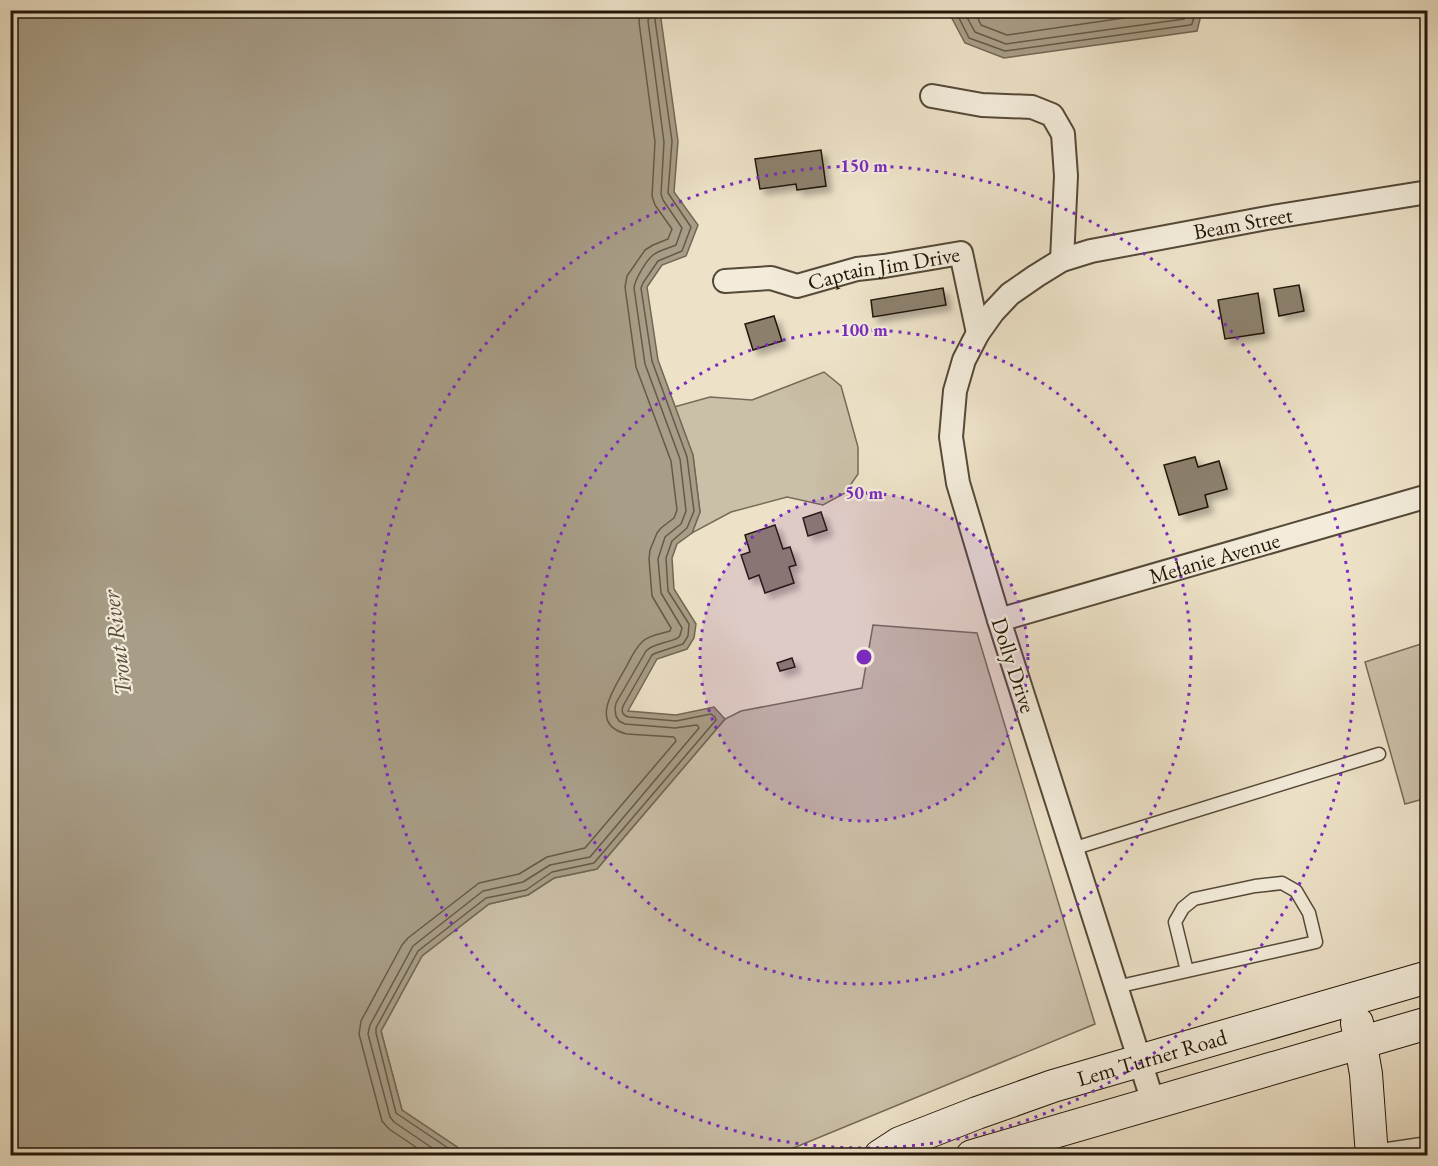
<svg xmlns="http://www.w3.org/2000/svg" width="1438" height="1166" viewBox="0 0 1438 1166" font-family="'EB Garamond',serif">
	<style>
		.green { fill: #cabfa7; stroke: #766a58; stroke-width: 1.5 }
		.water { fill: #a89d87; stroke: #726754; stroke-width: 1.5 }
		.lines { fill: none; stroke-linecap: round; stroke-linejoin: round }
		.shore { stroke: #655a48; stroke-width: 1.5 }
		.building { fill: #8c806c; stroke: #221608; stroke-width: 1.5; filter: url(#shadow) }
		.lane-casing { stroke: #554938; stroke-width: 15 }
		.street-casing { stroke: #554938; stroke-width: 26 }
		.secondary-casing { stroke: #221608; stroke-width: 34 }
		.lane { stroke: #f3ecdb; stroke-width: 12 }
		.street { stroke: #f3ecdb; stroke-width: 22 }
		.secondary { stroke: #f3ecdb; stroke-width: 32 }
		.ring { fill: none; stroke: #7b2cbf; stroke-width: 3; stroke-dasharray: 3 6 }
		.labels { text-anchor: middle; stroke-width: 4.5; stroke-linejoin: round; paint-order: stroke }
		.street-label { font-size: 22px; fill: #221608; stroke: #f3ecdb }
		.water-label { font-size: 24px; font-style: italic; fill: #584c3b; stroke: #f3ecdb }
		.centre { fill: #7b2cbf; stroke: #f3ecdb; stroke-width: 3 }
		.ring-label { font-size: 18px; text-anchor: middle; font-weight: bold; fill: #7b2cbf; stroke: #f3ecdb; stroke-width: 4.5; stroke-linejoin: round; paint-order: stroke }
	</style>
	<defs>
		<filter id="shadow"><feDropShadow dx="5.5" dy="5.5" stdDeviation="3" flood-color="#0004"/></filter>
	</defs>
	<rect width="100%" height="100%" fill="#ede2c8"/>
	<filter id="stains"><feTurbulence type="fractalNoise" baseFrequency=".00333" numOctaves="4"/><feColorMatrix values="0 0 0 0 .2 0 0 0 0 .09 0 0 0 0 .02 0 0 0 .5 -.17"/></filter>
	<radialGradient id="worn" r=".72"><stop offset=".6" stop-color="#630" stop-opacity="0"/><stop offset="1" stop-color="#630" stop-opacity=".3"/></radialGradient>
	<!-- green -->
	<g class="green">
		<path d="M 824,372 L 841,386 L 858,447 L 858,474 L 845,493 L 823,505 L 787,497 L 731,512 L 692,533 L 700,512 L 693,456 L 674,407 L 710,397 L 752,400 Z"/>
		<path d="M 873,625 L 977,633 L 1095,1024 L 774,1156 L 459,1155 L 457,1147 L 402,1110 L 381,1031 L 422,956 L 489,904 L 528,895 L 554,878 L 597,869 L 725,719 L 741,711 L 862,688 Z"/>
		<path d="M 1427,642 L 1427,798 L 1405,804 L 1365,662 Z"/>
	</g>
	<!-- water -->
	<g class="water">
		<path d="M 1019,10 L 1025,13 L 1039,10 L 1202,11 L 1197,31 L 1004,58 L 965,43 L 948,11 Z"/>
		<path d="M 10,11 L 664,11 L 661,19 L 678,141 L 674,192 L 698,225 L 686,256 L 662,265 L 647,287 L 658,360 L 693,455 L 700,512 L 692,533 L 677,544 L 672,558 L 674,589 L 696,624 L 694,638 L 687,649 L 657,659 L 628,711 L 676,715 L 714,707 L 725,719 L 597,869 L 554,878 L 528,895 L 489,904 L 422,956 L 381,1031 L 402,1110 L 457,1147 L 459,1155 L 11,1155 Z"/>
	</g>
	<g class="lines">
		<!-- shore -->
		<g class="shore">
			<path d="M 955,10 L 969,38 L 1005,51 L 1190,25 L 1192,24 L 1196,10"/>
			<path d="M 963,10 L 975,32 L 1006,44 L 1184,19 L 1186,17 L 1188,10"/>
			<path d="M 974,10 L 981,25 L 1007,35 L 1178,10"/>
			<path d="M 429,1156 L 389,1129 L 382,1121 L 359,1034 L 361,1021 L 402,945 L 408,938 L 479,883 L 519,874 L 547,857 L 585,848 L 676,741 L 674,737 L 627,734 C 588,725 614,689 625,669 C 630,660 635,648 643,641 C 650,635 661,634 670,631 L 671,628 L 652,596 L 649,559 L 650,550 L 657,533 L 661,528 L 674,518 L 677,510 L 671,461 L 636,367 L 625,287 L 627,276 L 645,250 L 653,245 L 668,239 L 672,229 L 655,205 L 652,196 L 655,142 L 639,22 L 640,10"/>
			<path d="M 444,1156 L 394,1122 L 390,1117 L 368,1034 L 370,1025 L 413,946 L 483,891 L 523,882 L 550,865 L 590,857 L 699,728 L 698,726 L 696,725 L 675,728 L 625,724 L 619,721 L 616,716 L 615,709 L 616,703 L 646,651 C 655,642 672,643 679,637 C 681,634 681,631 682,628 L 661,593 L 658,559 L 665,537 L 681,524 L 686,511 L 680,459 L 645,364 L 634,288 C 635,279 646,261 653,255 C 659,250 669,248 676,245 L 682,228 L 663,200 L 661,194 L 664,142 L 648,21 L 650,10"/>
			<path d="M 452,1156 L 451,1150 L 396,1113 L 376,1033 L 376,1028 L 418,951 L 486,898 L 526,890 L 552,872 L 594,863 L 716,720 L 715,717 L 711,714 L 676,721 L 629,717 C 623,716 621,712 623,706 L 652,655 L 656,653 L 683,644 L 688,636 L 689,624 L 668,591 L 666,558 L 672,541 L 687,528 L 694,511 L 687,457 L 652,361 L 641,288 L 643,283 L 658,261 L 682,251 L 691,227 L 668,193 L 672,141 L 655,20 L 658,10"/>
		</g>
	</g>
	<!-- building -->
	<g class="building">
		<path d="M 821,150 L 826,186 L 797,190 L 796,184 L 760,189 L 755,159 Z"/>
		<path d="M 1299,285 L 1304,311 L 1279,316 L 1274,289 Z"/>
		<path d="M 943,288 L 946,305 L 873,317 L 871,300 Z"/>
		<path d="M 1258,293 L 1264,333 L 1225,339 L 1218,300 Z"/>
		<path d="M 774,316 L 782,341 L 753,350 L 745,324 Z"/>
		<path d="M 1195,457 L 1198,467 L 1219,461 L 1227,489 L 1205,495 L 1208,507 L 1179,515 L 1164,465 Z"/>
		<path d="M 821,512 L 827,530 L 808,536 L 803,518 Z"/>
		<path d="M 775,525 L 783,549 L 790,547 L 796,565 L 789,567 L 794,583 L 765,593 L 759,575 L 749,579 L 741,555 L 750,552 L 745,535 Z"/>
		<path d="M 792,658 L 795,667 L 780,671 L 777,663 Z"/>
	</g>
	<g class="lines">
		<!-- lane casing -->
		<g class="lane-casing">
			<g id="lane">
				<path d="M 1072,849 L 1379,754"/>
				<path d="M 1116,987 L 1316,942 L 1309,913 L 1296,891 L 1282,883 L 1255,886 L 1194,899 L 1183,908 L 1175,922 L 1187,971"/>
				<path d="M 1374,1151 L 1428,1143"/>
			</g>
		</g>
		<!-- street casing -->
		<g class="street-casing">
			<g id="street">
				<path d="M 932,96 L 982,105 L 1032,107 L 1052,115 L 1063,134 L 1066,176 L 1062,260"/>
				<path id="s1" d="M 725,281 L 771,278 L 797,286 L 857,269 L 884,266 L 961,253 L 978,333"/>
				<path id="s2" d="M 999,620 L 1428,496"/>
				<path id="s3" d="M 1153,1102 L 999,620 L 958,483 L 951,437 L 955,391 L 964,360 L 978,333 L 993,312 L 1010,294 L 1036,276 L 1062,260 L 1091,251 L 1267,218 L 1428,192"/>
			</g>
		</g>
		<!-- secondary casing -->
		<g class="secondary-casing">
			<g id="secondary">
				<path d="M 1357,1023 L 1366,1074 L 1372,1156"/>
				<path id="s4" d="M 880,1156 L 900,1143 L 977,1113 L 1053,1086 L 1428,977"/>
				<path d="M 972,1156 L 1428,1023"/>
			</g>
		</g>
		<!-- lane -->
		<use href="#lane" class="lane"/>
		<!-- street -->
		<use href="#street" class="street"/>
		<!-- secondary -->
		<use href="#secondary" class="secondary"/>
	</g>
	<!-- distance rings -->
	<circle cx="864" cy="657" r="164" fill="#7b2cbf" fill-opacity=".12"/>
	<g class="ring">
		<circle cx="864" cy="657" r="164"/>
		<circle cx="864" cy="657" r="327"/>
		<circle cx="864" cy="657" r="491"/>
	</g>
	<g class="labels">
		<!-- street labels -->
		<g class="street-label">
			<text dy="8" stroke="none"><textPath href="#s3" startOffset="1102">Beam Street</textPath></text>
			<text dy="8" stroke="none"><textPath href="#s1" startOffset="162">Captain Jim Drive</textPath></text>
			<text dy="8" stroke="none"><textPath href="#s2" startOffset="224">Melanie Avenue</textPath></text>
			<text transform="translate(1014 665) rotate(72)" y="8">Dolly Drive</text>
			<text dy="8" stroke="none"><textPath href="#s4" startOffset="290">Lem Turner Road</textPath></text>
		</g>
		<!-- water labels -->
		<g class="water-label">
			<text transform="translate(117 643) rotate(-97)" y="8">Trout River</text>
		</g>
	</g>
	<circle cx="864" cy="657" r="9" class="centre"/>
	<g class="ring-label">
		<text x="864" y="172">150 m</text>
		<text x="864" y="336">100 m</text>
		<text x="864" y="499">50 m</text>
	</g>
	<!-- margin -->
	<rect width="1438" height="1166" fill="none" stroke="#ede2c8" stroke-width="36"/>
	<rect x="12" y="12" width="1414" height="1142" fill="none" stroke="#221608" stroke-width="3"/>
	<rect x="18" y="18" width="1402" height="1130" fill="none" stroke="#221608" stroke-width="1.5"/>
	<rect width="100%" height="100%" filter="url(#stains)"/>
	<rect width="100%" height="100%" fill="url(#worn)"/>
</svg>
